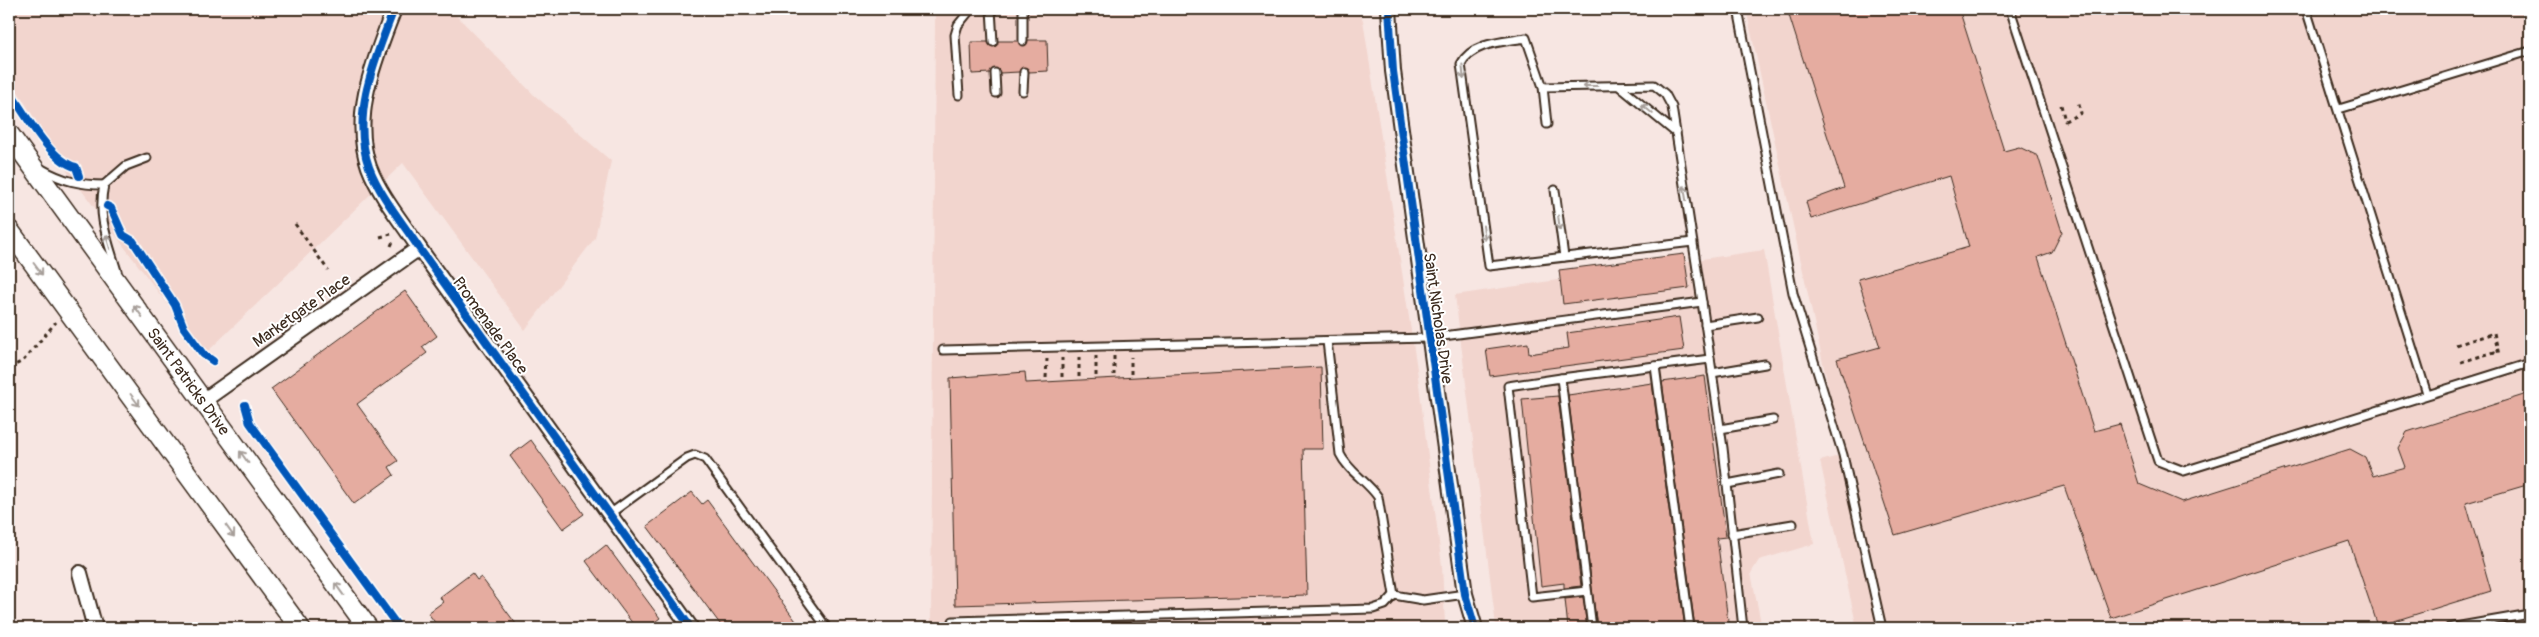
<svg xmlns="http://www.w3.org/2000/svg" width="2539" height="637" viewBox="0 0 2539 637" font-family="Pangolin,sans-serif">
	<style>
		.built { fill: #f2d5ce }
		.building { fill: #e5aca0; stroke: #3b2a1e }
		.lines { fill: none; stroke-linecap: round; stroke-linejoin: round }
		.lane-casing { stroke: #3b2a1e; stroke-width: 11 }
		.street-casing { stroke: #3b2a1e; stroke-width: 18 }
		.secondary-casing { stroke: #3b2a1e; stroke-width: 22 }
		.path { stroke: #3b2a1e; stroke-width: 3; stroke-dasharray: 4 4; stroke-linecap: butt }
		.lane { stroke: #fff; stroke-width: 7 }
		.street { stroke: #fff; stroke-width: 14 }
		.secondary { stroke: #fff; stroke-width: 19 }
		.cycleway-casing { stroke: #fff; stroke-width: 11 }
		.cycleway { stroke: #0057b8; stroke-width: 8 }
		.oneway { stroke: #a79f9a }
		.labels { text-anchor: middle; stroke-width: 4; stroke-linejoin: round; paint-order: stroke }
		.street-label { font-size: 16px; fill: #3b2a1e; stroke: #fff }
	</style>
	<rect width="100%" height="100%" fill="#f7e6e2"/>
	<filter id="ink" filterUnits="userSpaceOnUse"><feTurbulence type="fractalNoise" baseFrequency=".02" numOctaves="2"/><feDisplacementMap in="SourceGraphic" scale="10" xChannelSelector="R" yChannelSelector="G"/><feConvolveMatrix kernelMatrix="1 2 1 2 8 2 1 2 1" color-interpolation-filters="sRGB"/></filter>
	<g filter="url(#ink)">
		<!-- built -->
		<g class="built">
			<path d="M 9,9 L 457,9 L 455,14 L 533,94 L 611,161 L 595,238 L 525,330 L 403,163 L 205,354 L 67,171 L 9,77 Z"/>
			<path d="M 1026,9 L 1357,9 L 1363,20 L 1417,369 L 1442,566 L 1445,623 L 1223,628 L 931,628 L 935,12 Z"/>
			<path d="M 1746,9 L 2530,9 L 2530,628 L 1857,628 L 1820,461 L 1843,455 Z"/>
			<path d="M 1764,250 L 1814,544 L 1759,560 L 1751,573 L 1762,628 L 1523,628 L 1518,625 L 1496,626 L 1455,295 Z"/>
		</g>
		<!-- building -->
		<g class="building">
			<path d="M 1787,9 L 1959,9 L 2004,151 L 2019,147 L 2038,156 L 2062,232 L 2052,252 L 2038,257 L 2094,431 L 2120,424 L 2139,484 L 2182,502 L 2350,449 L 2365,457 L 2373,476 L 2405,467 L 2398,448 L 2407,432 L 2530,393 L 2530,484 L 2466,503 L 2491,591 L 2378,626 L 2349,541 L 2111,618 L 2064,486 L 1895,535 L 1837,359 L 1880,347 L 1858,279 L 1969,247 L 1949,176 L 1811,219 L 1806,202 L 1844,188 Z"/>
			<path d="M 1028,40 L 1047,40 L 1048,71 L 1029,72 L 1024,67 L 1019,72 L 1000,73 L 995,68 L 990,73 L 972,74 L 971,42 L 988,42 L 993,47 L 998,41 L 1018,41 L 1023,46 Z"/>
			<path d="M 1684,254 L 1689,288 L 1563,304 L 1559,270 Z"/>
			<path d="M 405,291 L 437,336 L 422,347 L 427,353 L 357,404 L 398,461 L 389,467 L 394,475 L 354,504 L 271,389 Z"/>
			<path d="M 1679,317 L 1684,350 L 1490,376 L 1486,349 L 1528,343 L 1529,354 L 1569,348 L 1567,333 Z"/>
			<path d="M 1321,367 L 1323,449 L 1303,449 L 1307,595 L 955,605 L 950,378 L 1025,372 L 1026,383 Z"/>
			<path d="M 1705,376 L 1726,537 L 1717,538 L 1729,628 L 1695,628 L 1662,382 Z"/>
			<path d="M 1652,383 L 1685,628 L 1597,628 L 1568,395 Z"/>
			<path d="M 1558,396 L 1581,586 L 1564,588 L 1564,583 L 1541,586 L 1522,399 Z"/>
			<path d="M 531,440 L 584,514 L 563,529 L 510,456 Z"/>
			<path d="M 692,492 L 702,504 L 707,500 L 801,628 L 723,628 L 647,526 Z"/>
			<path d="M 606,545 L 660,618 L 647,628 L 636,628 L 586,561 Z"/>
			<path d="M 472,573 L 477,580 L 481,577 L 519,628 L 439,628 L 428,613 L 443,602 L 440,597 Z"/>
			<path d="M 1583,597 L 1587,628 L 1568,628 L 1565,599 Z"/>
		</g>
		<g class="lines">
			<!-- lane casing -->
			<g class="lane-casing">
				<g id="lane">
					<path d="M 991,9 L 993,42"/>
					<path d="M 1023,9 L 1023,41"/>
					<path d="M 1738,9 L 1793,293 L 1843,455 L 1882,628"/>
					<path d="M 2010,9 L 2158,461 L 2184,471 L 2530,363"/>
					<path d="M 2306,9 L 2427,394"/>
					<path d="M 995,73 L 996,93"/>
					<path d="M 1619,86 L 1676,133"/>
					<path d="M 1543,87 L 1547,124"/>
					<path d="M 1023,91 L 1024,72"/>
					<path d="M 959,95 L 955,35 L 958,25 L 971,9"/>
					<path d="M 2339,109 L 2530,51"/>
					<path d="M 42,169 C 63,181 80,185 104,185 C 97,216 108,241 117,271"/>
					<path d="M 104,185 L 126,166 L 147,158"/>
					<path d="M 1555,190 L 1564,257"/>
					<path d="M 1693,242 L 1489,266 L 1461,64 C 1472,42 1504,42 1526,38 L 1543,87 L 1654,85 L 1665,94 L 1672,107 L 1702,302"/>
					<path d="M 1705,325 L 1758,317"/>
					<path d="M 943,350 L 1428,338 L 1702,302 L 1723,448 L 1743,628"/>
					<path d="M 1655,366 L 1690,628"/>
					<path d="M 1712,373 L 1765,364"/>
					<path d="M 1561,378 L 1710,359"/>
					<path d="M 1720,429 L 1773,420"/>
					<path d="M 1727,484 L 1779,474"/>
					<path d="M 611,513 L 687,458 L 695,455 L 705,459 L 827,628"/>
					<path d="M 1732,534 L 1793,524"/>
					<path d="M 1587,591 L 1532,597 L 1508,386 L 1561,378 L 1592,628"/>
					<path d="M 1394,595 L 1423,600 L 1465,594"/>
					<path d="M 953,621 L 1373,609 L 1385,605 L 1394,595 L 1378,497 C 1367,481 1348,471 1340,454 L 1327,341"/>
					<path d="M 2449,628 L 2530,614"/>
				</g>
			</g>
			<!-- street casing -->
			<g class="street-casing">
				<g id="street">
					<path d="M 394,9 C 376,57 350,114 369,167 C 380,196 402,222 419,248 L 691,628"/>
					<path d="M 1389,9 L 1393,71 L 1465,594 L 1475,628"/>
					<path d="M 203,401 L 419,248"/>
					<path d="M 80,573 L 95,628"/>
				</g>
			</g>
			<!-- secondary casing -->
			<g class="secondary-casing">
				<g id="secondary">
					<path d="M 9,134 L 368,628"/>
					<path d="M 9,230 L 300,628"/>
				</g>
			</g>
			<!-- path -->
			<g class="path">
				<path d="M 2061,105 L 2065,121 L 2081,113 L 2078,101"/>
				<path d="M 295,224 L 328,270"/>
				<path d="M 380,237 L 391,234"/>
				<path d="M 391,246 L 394,239"/>
				<path d="M 2456,345 L 2494,333 L 2499,355"/>
				<path d="M 1096,356 L 1096,376"/>
				<path d="M 1114,356 L 1114,375"/>
				<path d="M 1079,357 L 1079,377"/>
				<path d="M 2461,362 L 2498,351"/>
				<path d="M 9,368 L 23,361 L 56,322"/>
				<path d="M 1131,374 L 1131,357"/>
				<path d="M 1062,377 L 1062,358"/>
				<path d="M 1046,378 L 1047,359"/>
				<path d="M 9,448 L 9,451"/>
			</g>
			<!-- lane -->
			<use href="#lane" class="lane"/>
			<!-- street -->
			<use href="#street" class="street"/>
			<!-- secondary -->
			<use href="#secondary" class="secondary"/>
			<!-- cycleway casing -->
			<g class="cycleway-casing">
				<g id="cycleway">
					<path d="M 394,9 C 376,57 350,114 369,167 C 380,196 402,222 419,248 L 691,628"/>
					<path d="M 1389,9 L 1393,71 L 1465,594 L 1475,628"/>
					<path d="M 9,91 C 24,112 51,162 76,167 L 79,176"/>
					<path d="M 107,206 L 111,208 L 123,235 L 133,241 L 175,305 L 184,328 L 203,354 L 213,361"/>
					<path d="M 245,405 L 250,423 L 399,628"/>
				</g>
			</g>
			<!-- cycleway -->
			<use href="#cycleway" class="cycleway"/>
		</g>
		<!-- one-way arrows -->
		<defs><path id="oneway-shaft" d="M-6 0H5M1.5-3L5.5 0L1.5 3" fill="none" stroke-width="1.6" stroke-linecap="round" stroke-linejoin="round" transform="scale(1.25)"/></defs>
		<g class="oneway">
			<use href="#oneway-shaft" transform="translate(1463 72) rotate(85)"/>
			<use href="#oneway-shaft" transform="translate(1590 86) rotate(180)"/>
			<use href="#oneway-shaft" transform="translate(1647 109) rotate(-140)"/>
			<use href="#oneway-shaft" transform="translate(1685 193) rotate(-99)"/>
			<use href="#oneway-shaft" transform="translate(1559 223) rotate(83)"/>
			<use href="#oneway-shaft" transform="translate(1484 233) rotate(82)"/>
			<use href="#oneway-shaft" transform="translate(108 242) rotate(-107)"/>
			<use href="#oneway-shaft" transform="translate(38 269) rotate(53)"/>
			<use href="#oneway-shaft" transform="translate(138 311) rotate(-126)"/>
			<use href="#oneway-shaft" transform="translate(135 400) rotate(53)"/>
			<use href="#oneway-shaft" transform="translate(244 457) rotate(-126)"/>
			<use href="#oneway-shaft" transform="translate(230 531) rotate(54)"/>
			<use href="#oneway-shaft" transform="translate(339 589) rotate(-126)"/>
		</g>
	</g>
	<g class="labels">
		<!-- street labels -->
		<g class="street-label">
			<text transform="translate(301 310) rotate(-35)" y="6">Marketgate Place</text>
			<text transform="translate(1439 318) rotate(82)" y="6">Saint Nicholas Drive</text>
			<text transform="translate(491 325) rotate(54)" y="6">Promenade Place</text>
			<text transform="translate(189 381) rotate(54)" y="6">Saint Patricks Drive</text>
		</g>
	</g>
	<!-- margin -->
	<rect width="2539" height="637" fill="none" stroke="#fff" stroke-width="30"/>
	<rect x="15" y="15" width="2509" height="607" fill="none" stroke="#3b2a1e" stroke-width="2" filter="url(#ink)"/>
</svg>
